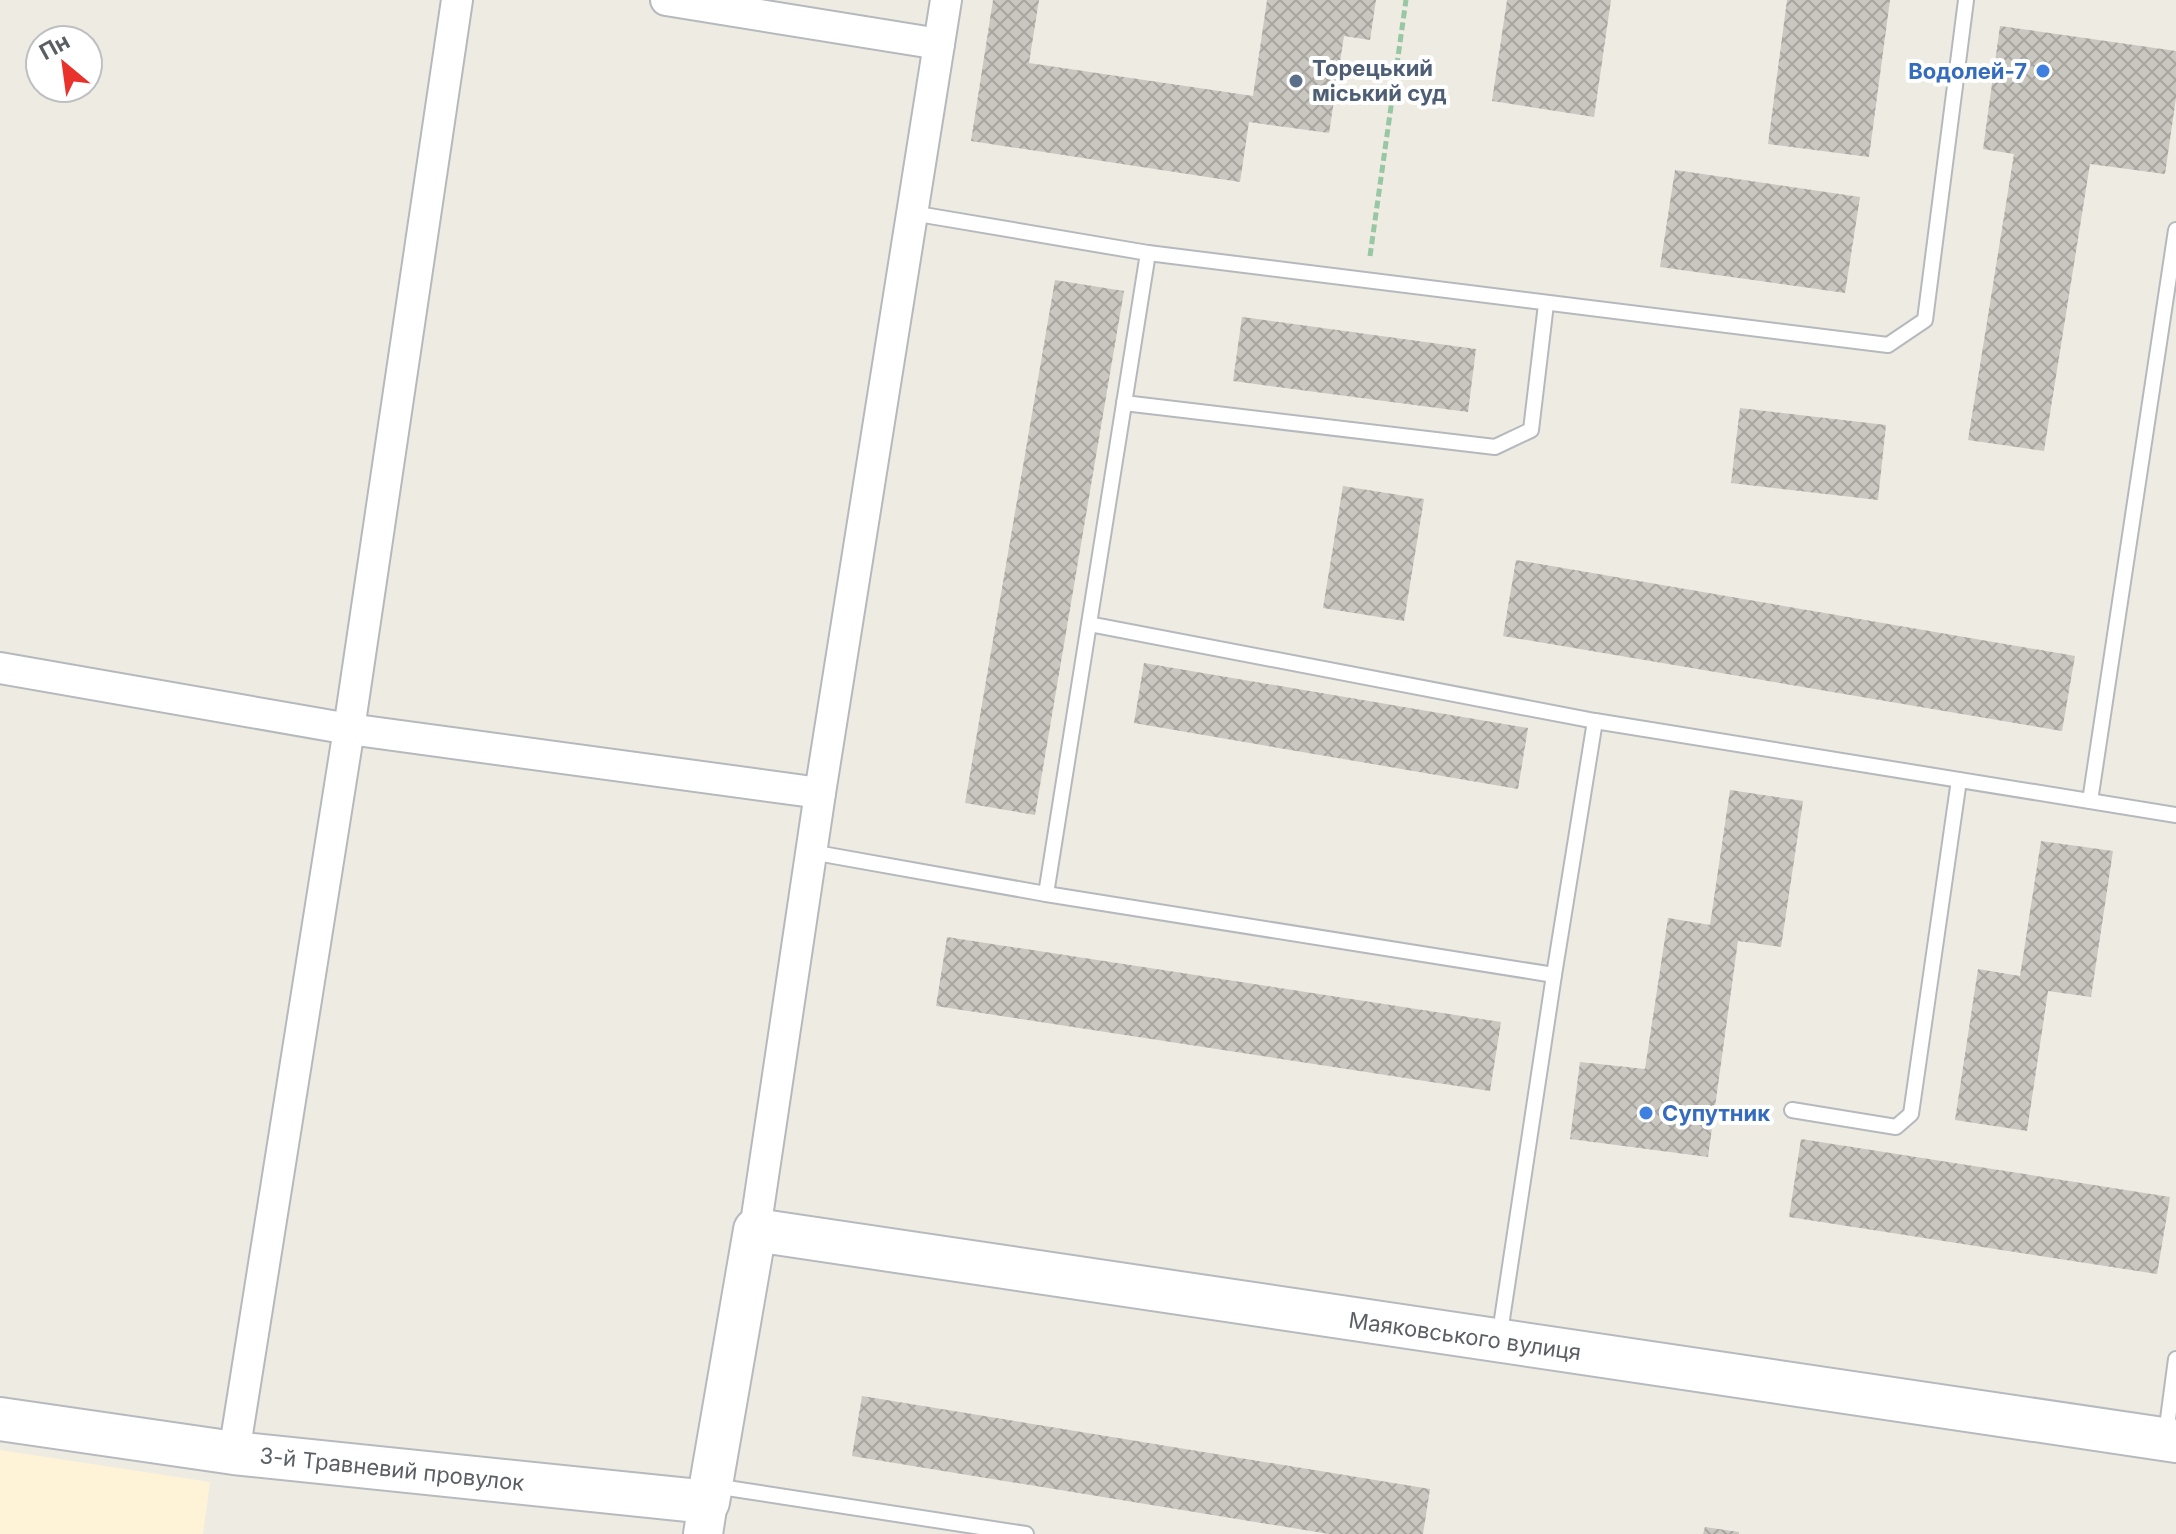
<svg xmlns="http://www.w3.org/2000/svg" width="2176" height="1534" viewBox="0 0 2176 1534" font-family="Inter,sans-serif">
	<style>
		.commercial { fill: #fef3d7 }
		.building { fill: url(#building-cross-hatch) }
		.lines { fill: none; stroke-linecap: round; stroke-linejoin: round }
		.service-casing { stroke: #b5b9bd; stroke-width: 18 }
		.minor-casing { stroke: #b5b9bd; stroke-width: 34 }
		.tertiary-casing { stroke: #b5b9bd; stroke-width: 42 }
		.secondary-casing { stroke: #b6babf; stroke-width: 46 }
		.path { stroke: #97c7a3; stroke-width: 5; stroke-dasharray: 8 4; stroke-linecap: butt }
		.service { stroke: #fff; stroke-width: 14 }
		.minor { stroke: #fff; stroke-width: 30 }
		.tertiary { stroke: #fff; stroke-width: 38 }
		.secondary { stroke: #fff; stroke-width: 42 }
		.shop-dot { fill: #3f7fe0; stroke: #fff; stroke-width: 3 }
		.service-dot { fill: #5c6f8a; stroke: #fff; stroke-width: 3 }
		.labels { text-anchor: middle; stroke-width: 8; stroke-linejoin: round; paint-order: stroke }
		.service-label { font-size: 22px; font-weight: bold; fill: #4e5e75; stroke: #fff; text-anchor: start }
		.shop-label { font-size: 22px; font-weight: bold; fill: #366cbe; stroke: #fff; text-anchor: end }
		.street-label { font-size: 22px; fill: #5b5f63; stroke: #fff }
	</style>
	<defs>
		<pattern id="building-cross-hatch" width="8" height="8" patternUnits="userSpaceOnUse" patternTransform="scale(2)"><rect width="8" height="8" fill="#cac7c1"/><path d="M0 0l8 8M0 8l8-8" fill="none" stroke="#a7a5a0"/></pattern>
	</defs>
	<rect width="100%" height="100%" fill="#eeebe2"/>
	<!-- commercial -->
	<path class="commercial" d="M 0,1450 L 210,1482 L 203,1534 L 0,1534 Z"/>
	<!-- building -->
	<g class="building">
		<path d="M 993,0 L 1039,0 L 1029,63 L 1253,96 L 1267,0 L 1376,0 L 1370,40 L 1344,36 L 1329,133 L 1249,122 L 1240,182 L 971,141 Z"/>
		<path d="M 1507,0 L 1611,0 L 1594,117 L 1492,101 Z"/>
		<path d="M 1787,0 L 1890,0 L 1869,157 L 1768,144 Z"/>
		<path d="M 2000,26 L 2176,51 L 2176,98 L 2165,174 L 2090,164 L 2044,451 L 1968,440 L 2014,154 L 1983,149 Z"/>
		<path d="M 1675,170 L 1860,197 L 1845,293 L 1660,267 Z"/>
		<path d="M 1055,280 L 1124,291 L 1035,815 L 965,803 Z"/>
		<path d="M 1242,317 L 1476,349 L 1468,412 L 1233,381 Z"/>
		<path d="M 1740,408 L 1886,425 L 1878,500 L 1731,483 Z"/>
		<path d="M 1343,486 L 1424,499 L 1404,621 L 1323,608 Z"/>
		<path d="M 1516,560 L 2075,656 L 2062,731 L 1503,636 Z"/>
		<path d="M 1144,663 L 1528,728 L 1518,789 L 1134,723 Z"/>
		<path d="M 1730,790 L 1803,801 L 1781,947 L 1738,941 L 1708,1157 L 1570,1139 L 1580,1062 L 1645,1069 L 1668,918 L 1710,925 Z"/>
		<path d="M 2041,841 L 2113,851 L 2091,997 L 2048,991 L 2027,1131 L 1955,1120 L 1978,969 L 2020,976 Z"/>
		<path d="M 947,937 L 1501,1022 L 1490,1091 L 936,1006 Z"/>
		<path d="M 1801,1139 L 2170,1197 L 2157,1274 L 1789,1217 Z"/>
		<path d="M 862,1396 L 1430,1489 L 1423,1534 L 1329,1534 L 852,1456 Z"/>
		<path d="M 1705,1527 L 1739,1532 L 1739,1534 L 1703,1534 Z"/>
	</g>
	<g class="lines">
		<!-- service casing -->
		<g class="service-casing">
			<g id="service">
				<path d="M 1148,253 L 1888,345 L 1925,320 L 1966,0"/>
				<path d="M 1124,403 L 1495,447 L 1531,430 L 1546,304"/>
				<path d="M 1089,624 L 1595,721"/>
				<path d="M 2090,801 L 2176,230"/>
				<path d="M 811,852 L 1046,894 L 1148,253 L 912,213"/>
				<path d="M 1046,894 L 1554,975 L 1595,721 L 2176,815"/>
				<path d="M 1792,1110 L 1896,1127 L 1911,1114 L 1959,780"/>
				<path d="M 1499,1339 L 1554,975"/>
				<path d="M 2166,1434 L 2176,1359"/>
				<path d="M 714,1486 L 1026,1534"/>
			</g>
		</g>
		<!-- minor casing -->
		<g class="minor-casing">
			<g id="minor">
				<path d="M 666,0 L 939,44"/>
				<path d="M 0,668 L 349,729 L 820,793"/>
				<path d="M 755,1230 L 820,793 L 946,0"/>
				<path d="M 234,1453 L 349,729 L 457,0"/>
			</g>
		</g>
		<!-- tertiary casing -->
		<g class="tertiary-casing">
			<path id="tertiary" d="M 703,1534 L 708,1502"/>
		</g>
		<!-- secondary casing -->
		<g class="secondary-casing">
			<path id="secondary" d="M 0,1419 L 234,1453 L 708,1502 L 755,1230 L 2176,1441"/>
		</g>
		<!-- path -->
		<path class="path" d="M 1370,256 L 1406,0"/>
		<!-- service -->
		<use href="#service" class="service"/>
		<!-- minor -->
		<use href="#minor" class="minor"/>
		<!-- tertiary -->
		<use href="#tertiary" class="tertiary"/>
		<!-- secondary -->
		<use href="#secondary" class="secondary"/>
	</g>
	<!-- markers -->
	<g class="shop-dot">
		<circle cx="2043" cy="71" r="8"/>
		<circle cx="1646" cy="1113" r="8"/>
	</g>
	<circle class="service-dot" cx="1296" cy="81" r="8"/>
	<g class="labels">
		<!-- service labels -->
		<g class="service-label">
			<text x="1312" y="76">Торецький<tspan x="1312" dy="25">міський суд</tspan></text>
		</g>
		<!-- shop labels -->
		<g class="shop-label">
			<text x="2027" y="79">Водолей-7</text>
			<text x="1662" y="1121" text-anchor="start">Супутник</text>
		</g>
		<!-- street labels -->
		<g class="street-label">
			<text transform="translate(1465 1336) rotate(8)" y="8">Маяковського вулиця</text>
			<text transform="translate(392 1469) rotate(6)" y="8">3-й Травневий провулок</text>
		</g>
	</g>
	<!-- north arrow -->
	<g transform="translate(64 64) rotate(331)"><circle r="38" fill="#ffffff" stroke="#bdbfc1" stroke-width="2"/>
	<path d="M0-6L14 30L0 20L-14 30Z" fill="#ea322c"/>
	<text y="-12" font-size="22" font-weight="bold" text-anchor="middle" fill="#5b5f63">Пн</text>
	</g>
</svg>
